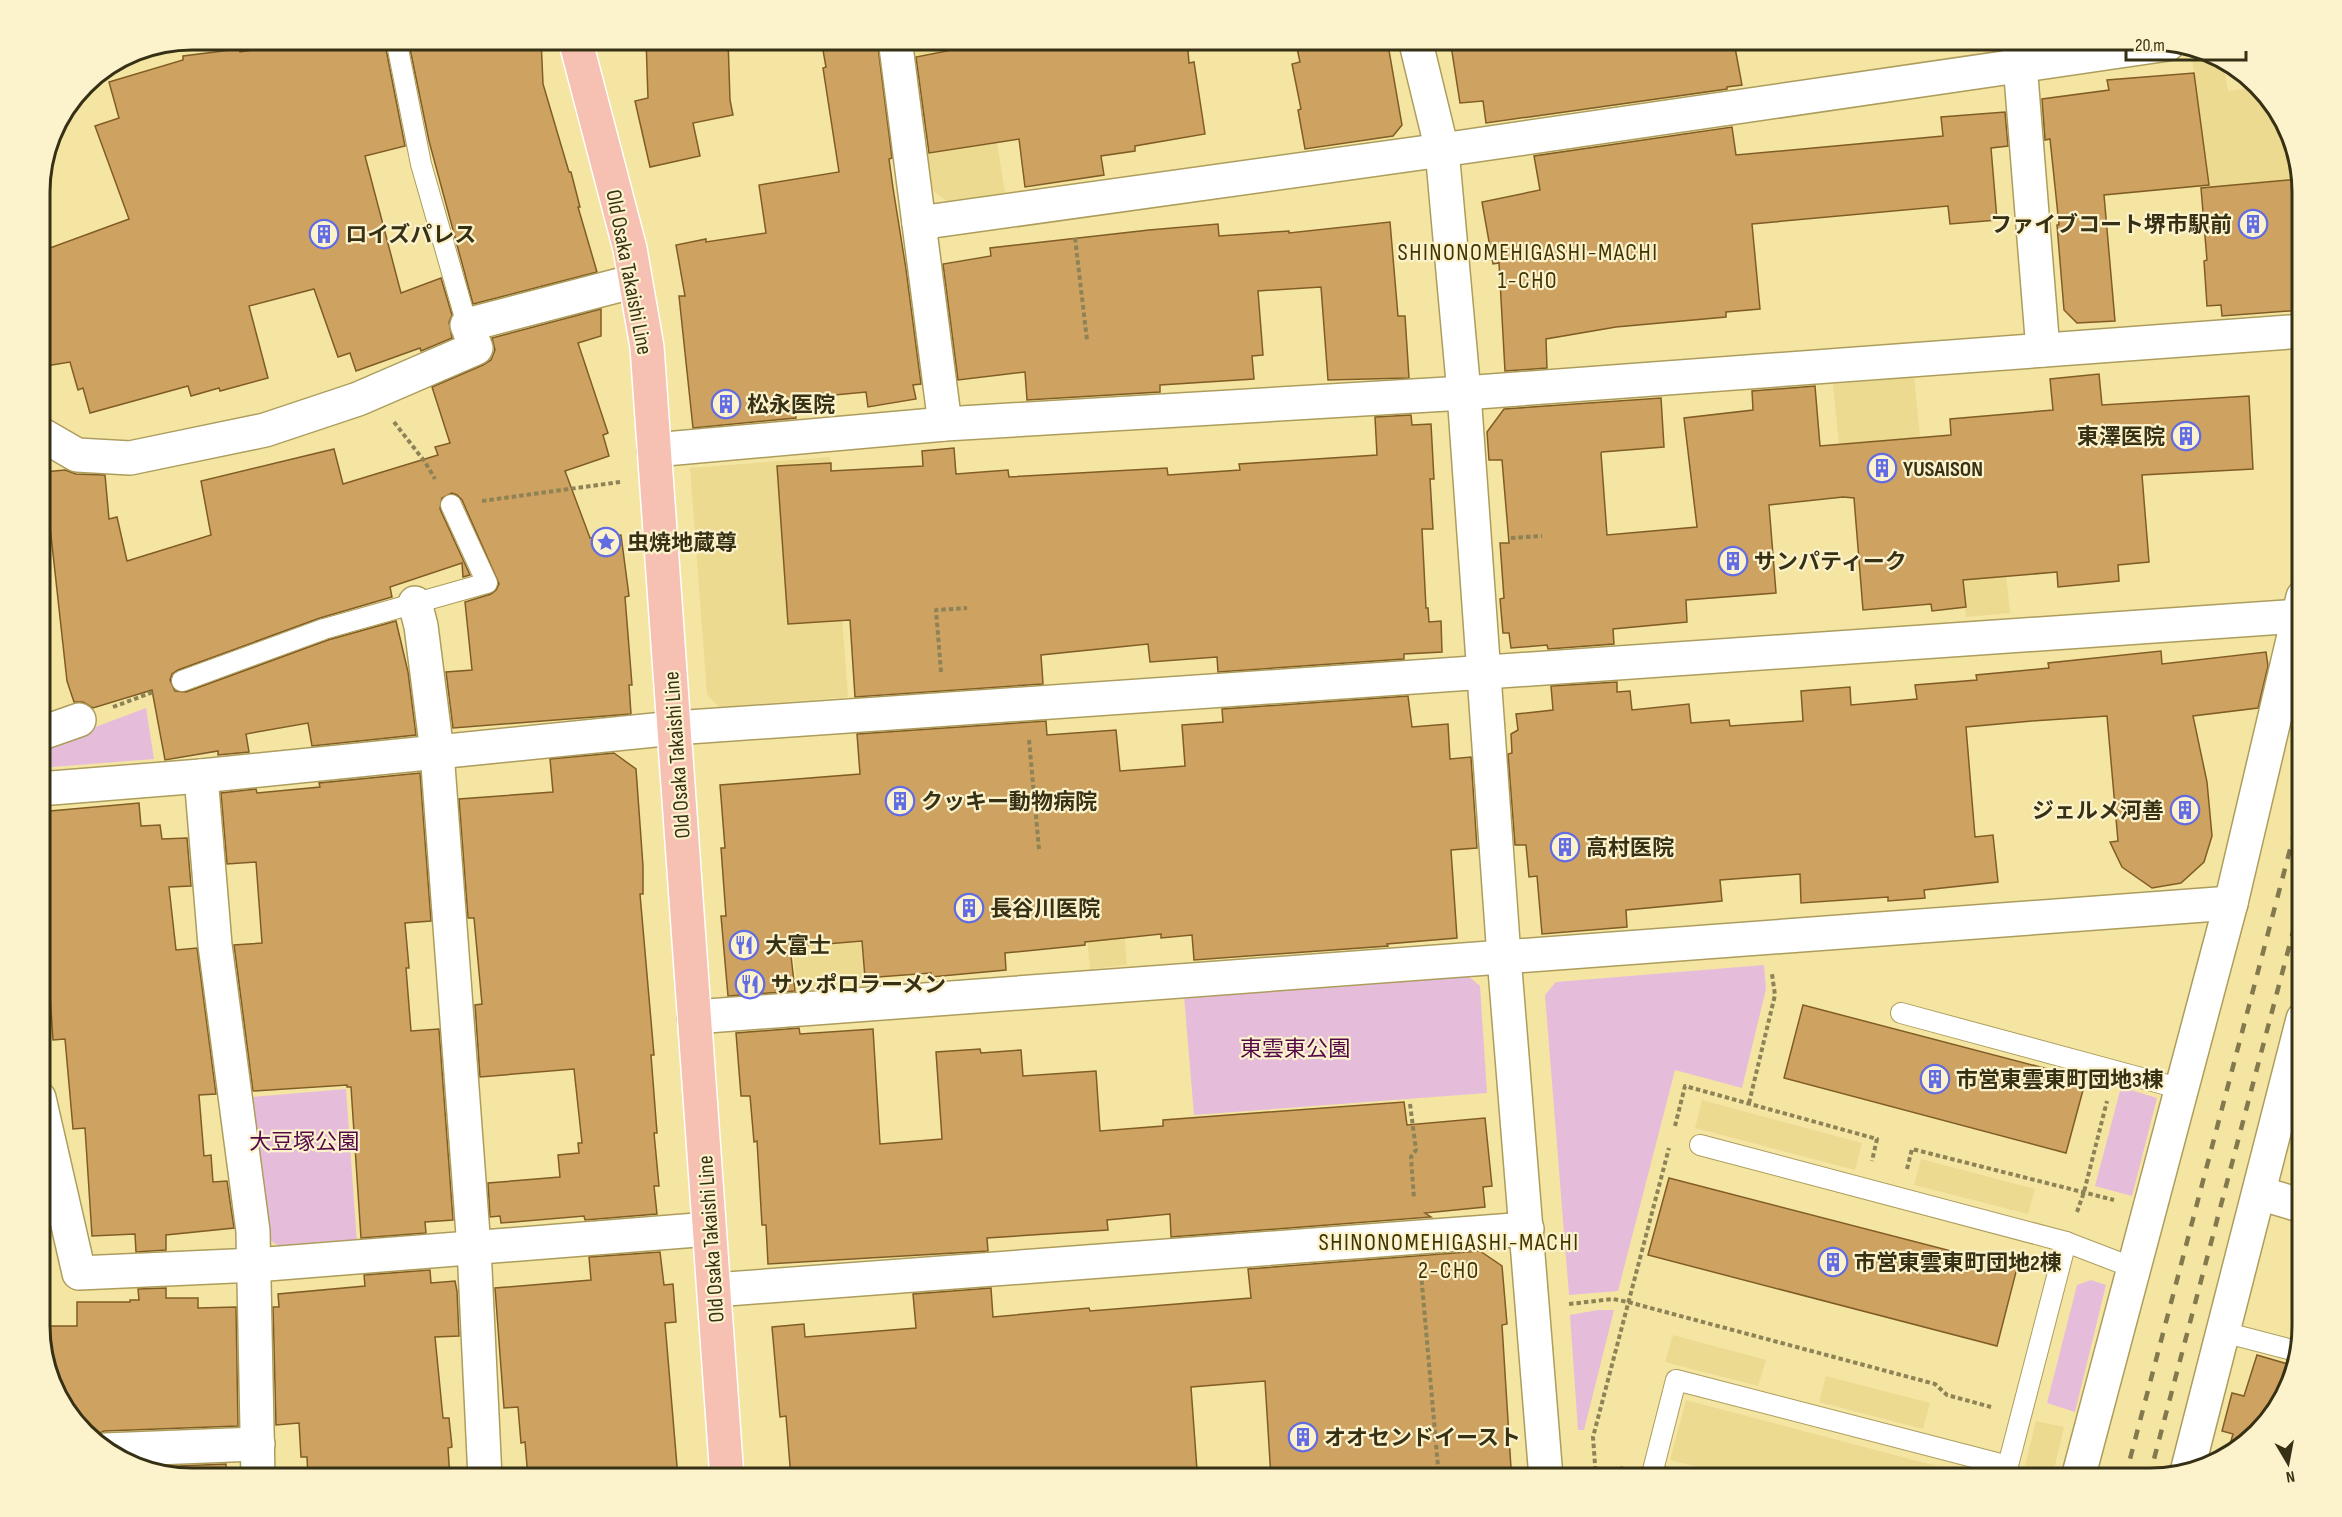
<svg xmlns="http://www.w3.org/2000/svg" width="2342" height="1517" viewBox="0 0 2342 1517" font-family="'Sofia Sans Condensed','Noto Sans JP',sans-serif">
	<style>
		.built { fill: #ecda90 }
		.green { fill: #e5bddb }
		.building { fill: #cea261; stroke: #805d25; stroke-width: 1.5 }
		.lines { fill: none; stroke-linecap: round; stroke-linejoin: round }
		.lane-casing { stroke: #ad9d5d; stroke-width: 22 }
		.street-casing { stroke: #ad9d5d; stroke-width: 36 }
		.secondary-casing { stroke: #ad9d5d; stroke-width: 36 }
		.primary-casing { stroke: #fff; stroke-width: 36 }
		.path { stroke: #8d8356; stroke-width: 4; stroke-dasharray: 4.5 3; stroke-linecap: butt }
		.lane { stroke: #fff; stroke-width: 20 }
		.street { stroke: #fff; stroke-width: 33 }
		.secondary { stroke: #fff; stroke-width: 33 }
		.primary { stroke: #f6c0b2; stroke-width: 33 }
		.rail { stroke: #83794e; stroke-width: 4.5; stroke-dasharray: 10 10; stroke-linecap: butt }
		.labels { text-anchor: middle; stroke-width: 4.5; stroke-linejoin: round; paint-order: stroke }
		.poi-label { font-size: 22px; font-weight: bold; fill: #363015; stroke: #fcf2cc; text-anchor: start }
		.street-label { font-size: 22px; fill: #363015; stroke: #fcf2cc }
		.park-label { font-size: 22px; fill: #540849; stroke: #fcf2cc }
		.neighbourhood-label { font-size: 24px; letter-spacing: 1.5px; fill: #403500; stroke: #fcf2cc }
		.rim { fill: none; stroke: #363015; stroke-width: 3 }
	</style>
	<rect width="100%" height="100%" fill="#f5e5a3"/>
	<!-- built -->
	<g class="built">
		<path d="M 911,39 L 950,39 L 952,50 L 914,58 Z"/>
		<path d="M 2207,56 L 2223,61 L 2228,91 L 2256,87 L 2283,115 L 2300,179 L 2209,188 L 2192,59 Z"/>
		<path d="M 997,143 L 1005,193 L 947,201 L 933,191 L 926,153 Z"/>
		<path d="M 1914,377 L 1920,437 L 1839,444 L 1833,384 Z"/>
		<path d="M 830,457 L 848,697 L 719,707 L 707,694 L 690,468 Z"/>
		<path d="M 1998,495 L 2010,613 L 1966,617 L 1955,498 Z"/>
		<path d="M 1118,864 L 1127,965 L 1090,969 L 1081,868 Z"/>
		<path d="M 858,905 L 865,986 L 797,992 L 793,947 L 839,943 Z"/>
		<path d="M 1702,1100 L 1862,1143 L 1855,1170 L 1695,1128 Z"/>
		<path d="M 1921,1159 L 2035,1189 L 2028,1214 L 1914,1185 Z"/>
		<path d="M 1673,1335 L 1766,1360 L 1758,1386 L 1665,1362 Z"/>
		<path d="M 1826,1376 L 1930,1403 L 1923,1429 L 1819,1402 Z"/>
		<path d="M 1686,1400 L 1978,1477 L 1742,1478 L 1670,1460 Z"/>
		<path d="M 2036,1421 L 2064,1427 L 2052,1478 L 2022,1478 Z"/>
	</g>
	<!-- green -->
	<g class="green">
		<path d="M 146,708 L 154,759 L 39,768 L 39,748 Z"/>
		<path d="M 1764,965 L 1766,989 L 1742,1088 L 1675,1070 L 1618,1291 L 1569,1295 L 1545,995 L 1556,982 Z"/>
		<path d="M 1468,976 L 1480,986 L 1487,1093 L 1194,1115 L 1184,996 Z"/>
		<path d="M 2121,1087 L 2157,1098 L 2132,1196 L 2095,1186 Z"/>
		<path d="M 346,1089 L 357,1243 L 283,1249 L 270,1240 L 252,1097 Z"/>
		<path d="M 2091,1280 L 2106,1285 L 2075,1412 L 2047,1403 L 2077,1285 Z"/>
		<path d="M 1598,1310 L 1614,1310 L 1584,1430 L 1578,1430 L 1570,1315 Z"/>
	</g>
	<!-- building -->
	<g class="building">
		<path d="M 325,39 L 384,39 L 405,146 L 365,156 L 401,293 L 441,278 L 452,315 L 449,322 L 452,338 L 421,351 L 420,348 L 356,371 L 350,353 L 338,357 L 314,289 L 249,306 L 268,378 L 220,391 L 219,388 L 191,396 L 188,386 L 90,413 L 83,388 L 78,390 L 70,362 L 39,367 L 39,252 L 129,219 L 95,126 L 119,118 L 109,82 L 183,60 L 183,56 L 239,49 L 240,52 Z"/>
		<path d="M 408,39 L 541,39 L 543,84 L 569,172 L 571,172 L 580,207 L 578,207 L 597,272 L 473,304 L 429,141 Z"/>
		<path d="M 646,39 L 728,39 L 730,100 L 733,115 L 693,123 L 700,156 L 650,167 L 635,101 L 648,98 Z"/>
		<path d="M 821,39 L 877,39 L 892,158 L 889,159 L 893,188 L 906,269 L 921,384 L 913,385 L 916,399 L 868,407 L 866,392 L 793,399 L 796,418 L 693,428 L 679,296 L 685,296 L 676,245 L 706,239 L 706,242 L 766,233 L 759,185 L 839,172 L 823,68 L 826,67 Z"/>
		<path d="M 950,39 L 1187,39 L 1189,63 L 1194,62 L 1205,134 L 1135,146 L 1135,151 L 1101,156 L 1104,175 L 1025,187 L 1019,139 L 929,153 L 916,57 L 952,50 Z"/>
		<path d="M 1295,39 L 1387,39 L 1402,125 L 1393,136 L 1305,149 L 1298,110 L 1301,109 L 1292,64 L 1300,62 Z"/>
		<path d="M 1450,39 L 1494,39 L 1495,47 L 1550,39 L 1720,39 L 1721,45 L 1734,42 L 1742,85 L 1727,87 L 1727,89 L 1486,123 L 1483,101 L 1460,103 Z"/>
		<path d="M 2194,73 L 2209,185 L 2104,195 L 2115,321 L 2077,323 L 2064,310 L 2057,225 L 2059,225 L 2050,139 L 2045,140 L 2042,99 L 2109,90 L 2107,80 Z"/>
		<path d="M 2005,112 L 2008,146 L 1991,148 L 1997,220 L 1950,224 L 1948,206 L 1752,224 L 1760,309 L 1726,312 L 1726,317 L 1616,327 L 1546,339 L 1547,368 L 1505,371 L 1499,263 L 1493,264 L 1482,202 L 1540,190 L 1534,156 L 1732,127 L 1736,155 L 1943,136 L 1941,117 Z"/>
		<path d="M 2300,179 L 2303,191 L 2303,310 L 2222,316 L 2221,305 L 2207,306 L 2204,261 L 2207,260 L 2201,188 Z"/>
		<path d="M 1390,222 L 1398,316 L 1405,316 L 1409,378 L 1328,380 L 1321,287 L 1258,291 L 1263,355 L 1252,356 L 1254,379 L 1160,385 L 1160,392 L 1027,400 L 1025,372 L 958,380 L 943,264 L 991,256 L 990,248 L 1149,230 L 1218,224 L 1219,236 L 1289,231 L 1289,233 Z"/>
		<path d="M 601,309 L 601,336 L 578,343 L 608,433 L 603,435 L 609,456 L 565,471 L 590,538 L 621,535 L 629,596 L 625,597 L 632,685 L 629,685 L 631,714 L 453,728 L 446,672 L 472,670 L 465,602 L 491,594 L 496,590 L 499,584 L 462,500 L 457,495 L 452,493 L 442,498 L 440,509 L 470,575 L 463,577 L 462,563 L 390,587 L 392,597 L 320,618 L 178,670 L 172,674 L 170,680 L 175,691 L 186,692 L 328,640 L 396,621 L 408,672 L 416,735 L 312,746 L 308,723 L 246,734 L 249,752 L 218,755 L 218,751 L 165,760 L 152,690 L 93,708 L 83,702 L 74,702 L 67,681 L 44,472 L 65,470 L 76,474 L 105,475 L 109,519 L 117,517 L 127,561 L 211,535 L 201,481 L 334,449 L 343,484 L 438,455 L 435,447 L 450,443 L 432,387 L 483,365 L 491,360 L 495,350 L 492,338 Z"/>
		<path d="M 2099,374 L 2102,405 L 2249,396 L 2253,469 L 2142,475 L 2149,562 L 2118,565 L 2119,581 L 2058,587 L 2057,572 L 1963,580 L 1966,607 L 1932,611 L 1931,604 L 1863,610 L 1854,498 L 1843,497 L 1769,505 L 1776,593 L 1686,600 L 1687,622 L 1613,629 L 1614,644 L 1548,649 L 1547,645 L 1511,648 L 1509,633 L 1503,633 L 1500,599 L 1504,598 L 1500,543 L 1509,543 L 1502,460 L 1489,460 L 1487,432 L 1504,409 L 1661,398 L 1664,447 L 1602,452 L 1601,453 L 1607,535 L 1697,527 L 1684,418 L 1753,410 L 1752,391 L 1815,386 L 1820,446 L 1951,435 L 1950,419 L 2053,410 L 2050,379 Z"/>
		<path d="M 1411,415 L 1412,425 L 1431,424 L 1434,479 L 1430,479 L 1433,529 L 1422,529 L 1426,608 L 1428,608 L 1429,622 L 1441,621 L 1442,652 L 1404,654 L 1404,659 L 1218,672 L 1217,657 L 1150,662 L 1148,644 L 1041,655 L 1043,684 L 855,697 L 850,620 L 788,624 L 777,466 L 831,463 L 831,471 L 923,466 L 922,451 L 954,448 L 956,474 L 1008,470 L 1009,477 L 1167,468 L 1168,475 L 1240,470 L 1239,464 L 1377,455 L 1375,417 Z"/>
		<path d="M 2161,651 L 2162,664 L 2266,652 L 2268,666 L 2258,708 L 2193,716 L 2207,782 L 2212,836 L 2204,862 L 2181,883 L 2152,888 L 2122,867 L 2110,842 L 2118,841 L 2107,716 L 2032,721 L 1966,727 L 1975,837 L 1993,835 L 1998,882 L 1924,890 L 1925,898 L 1888,901 L 1888,897 L 1801,903 L 1800,874 L 1720,880 L 1722,901 L 1626,910 L 1627,927 L 1542,934 L 1537,876 L 1529,877 L 1526,845 L 1515,845 L 1508,754 L 1512,753 L 1511,734 L 1518,730 L 1516,714 L 1553,710 L 1551,686 L 1617,682 L 1617,692 L 1630,691 L 1632,710 L 1689,704 L 1691,723 L 1729,720 L 1730,726 L 1803,721 L 1801,691 L 1850,687 L 1851,705 L 1917,699 L 1915,685 L 1977,680 L 1976,675 L 2049,668 L 2048,663 Z"/>
		<path d="M 1408,696 L 1412,727 L 1448,724 L 1450,759 L 1471,757 L 1477,848 L 1451,850 L 1457,938 L 1387,944 L 1388,946 L 1194,960 L 1192,935 L 1161,938 L 1161,934 L 1085,942 L 1085,945 L 1005,953 L 1006,970 L 931,977 L 931,973 L 865,978 L 862,941 L 790,947 L 795,991 L 728,996 L 721,916 L 726,916 L 721,848 L 725,848 L 720,785 L 860,774 L 857,734 L 1046,721 L 1047,735 L 1116,730 L 1120,771 L 1185,766 L 1182,725 L 1223,722 L 1222,709 Z"/>
		<path d="M 614,753 L 636,769 L 643,866 L 643,894 L 640,894 L 654,1055 L 651,1055 L 657,1133 L 654,1133 L 659,1186 L 654,1186 L 657,1214 L 585,1220 L 584,1216 L 501,1223 L 500,1216 L 490,1217 L 488,1183 L 560,1177 L 558,1155 L 579,1153 L 578,1143 L 582,1143 L 574,1069 L 480,1077 L 475,1005 L 482,1004 L 474,918 L 468,918 L 459,799 L 553,792 L 550,759 Z"/>
		<path d="M 420,773 L 431,921 L 405,923 L 409,968 L 406,968 L 411,1031 L 439,1029 L 453,1220 L 425,1222 L 426,1233 L 361,1238 L 351,1087 L 347,1087 L 347,1085 L 253,1091 L 234,945 L 262,943 L 256,862 L 227,864 L 221,793 L 256,789 L 257,793 L 320,787 L 319,783 Z"/>
		<path d="M 139,803 L 141,826 L 160,825 L 162,839 L 187,838 L 191,886 L 169,887 L 176,950 L 197,948 L 216,1094 L 199,1095 L 204,1156 L 211,1155 L 213,1182 L 227,1181 L 234,1228 L 166,1235 L 166,1250 L 136,1252 L 135,1234 L 92,1236 L 85,1128 L 73,1129 L 65,1039 L 53,1040 L 44,904 L 46,904 L 39,840 L 39,812 Z"/>
		<path d="M 1803,1005 L 2086,1079 L 2066,1153 L 1784,1078 Z"/>
		<path d="M 799,1028 L 800,1034 L 873,1029 L 880,1144 L 942,1139 L 936,1052 L 980,1049 L 981,1053 L 1021,1050 L 1023,1076 L 1096,1071 L 1100,1131 L 1163,1126 L 1163,1120 L 1404,1102 L 1407,1125 L 1485,1118 L 1492,1186 L 1483,1187 L 1485,1207 L 1425,1213 L 1431,1217 L 1171,1237 L 1170,1214 L 1107,1220 L 1108,1230 L 987,1238 L 988,1251 L 768,1264 L 766,1225 L 762,1225 L 757,1141 L 754,1142 L 750,1096 L 741,1096 L 736,1033 Z"/>
		<path d="M 1669,1178 L 2017,1268 L 1997,1346 L 1648,1255 Z"/>
		<path d="M 1480,1251 L 1502,1266 L 1507,1324 L 1502,1325 L 1511,1468 L 1434,1472 L 1435,1478 L 1271,1478 L 1265,1381 L 1191,1387 L 1197,1470 L 1095,1478 L 791,1478 L 786,1416 L 780,1417 L 772,1327 L 804,1324 L 805,1337 L 916,1328 L 913,1294 L 991,1288 L 993,1317 L 1089,1308 L 1090,1311 L 1251,1298 L 1248,1269 Z"/>
		<path d="M 660,1252 L 664,1285 L 673,1284 L 676,1322 L 665,1323 L 678,1478 L 605,1478 L 604,1474 L 528,1478 L 525,1442 L 521,1443 L 518,1407 L 504,1408 L 495,1288 L 591,1280 L 589,1257 Z"/>
		<path d="M 430,1270 L 431,1283 L 455,1281 L 457,1291 L 459,1336 L 435,1337 L 443,1418 L 449,1418 L 452,1447 L 448,1448 L 450,1478 L 308,1478 L 307,1457 L 301,1457 L 299,1423 L 276,1425 L 273,1307 L 279,1307 L 278,1294 L 365,1286 L 364,1275 Z"/>
		<path d="M 166,1288 L 166,1298 L 198,1298 L 198,1308 L 236,1307 L 238,1426 L 104,1431 L 92,1437 L 59,1402 L 39,1335 L 39,1326 L 77,1326 L 77,1302 L 130,1302 L 130,1300 L 139,1300 L 138,1289 Z"/>
		<path d="M 2257,1355 L 2291,1365 L 2278,1410 L 2226,1458 L 2233,1434 L 2222,1431 L 2232,1393 L 2244,1396 Z"/>
		<path d="M 226,1464 L 226,1478 L 191,1478 L 154,1467 Z"/>
	</g>
	<g class="lines">
		<!-- lane casing -->
		<g class="lane-casing">
			<g id="lane">
				<path d="M 396,39 L 421,164 L 467,325"/>
				<path d="M 182,681 L 324,629 L 487,583 L 451,505"/>
				<path d="M 1901,1013 L 2182,1089"/>
				<path d="M 1700,1145 L 2066,1242 L 2134,1268"/>
				<path d="M 2223,1332 L 2296,1351"/>
				<path d="M 2005,1477 L 2066,1242"/>
				<path d="M 1667,1478 L 1652,1474 L 1676,1380 L 2008,1466"/>
			</g>
		</g>
		<!-- street casing -->
		<g class="street-casing">
			<g id="street">
				<path d="M 895,39 L 945,424"/>
				<path d="M 2018,39 L 2043,350"/>
				<path d="M 919,223 L 1442,150 L 2168,44"/>
				<path d="M 39,433 L 77,455 L 130,458 L 265,430 L 358,399 L 476,348 L 467,325 L 635,281"/>
				<path d="M 654,450 L 945,424 L 1464,393 L 2303,331"/>
				<path d="M 415,603 L 421,626 L 437,752 L 474,1248 L 485,1478"/>
				<path d="M 39,734 L 79,720"/>
				<path d="M 201,776 L 215,945 L 253,1231 L 258,1478"/>
				<path d="M 39,789 L 201,776 L 674,728 L 2300,616"/>
				<path d="M 694,1017 L 2231,903"/>
				<path d="M 39,1098 L 79,1273 L 255,1265 L 709,1229"/>
				<path d="M 2259,1193 L 2303,1206"/>
				<path d="M 714,1290 L 1527,1229"/>
				<path d="M 105,1450 L 258,1444"/>
				<path d="M 2188,1468 L 2303,1019"/>
				<path d="M 2078,1478 L 2231,903 L 2303,597"/>
			</g>
		</g>
		<!-- secondary casing -->
		<g class="secondary-casing">
			<path id="secondary" d="M 1415,39 L 1442,150 L 1464,393 L 1504,957 L 1546,1478"/>
		</g>
		<!-- primary casing -->
		<g class="primary-casing">
			<path id="primary" d="M 575,39 L 630,249 L 647,347 L 727,1478"/>
		</g>
		<!-- path -->
		<g class="path">
			<path d="M 1075,238 L 1087,340"/>
			<path d="M 394,422 L 425,462 L 435,479"/>
			<path d="M 482,501 L 620,482"/>
			<path d="M 1511,538 L 1542,536"/>
			<path d="M 941,672 L 936,610 L 967,608"/>
			<path d="M 113,707 L 153,692"/>
			<path d="M 1029,740 L 1039,849"/>
			<path d="M 1749,1103 L 1775,995 L 1772,974"/>
			<path d="M 1410,1104 L 1416,1150 L 1411,1157 L 1414,1199"/>
			<path d="M 1675,1126 L 1685,1086 L 1877,1139 L 1872,1161"/>
			<path d="M 1907,1169 L 1912,1149 L 2114,1200"/>
			<path d="M 2077,1212 L 2084,1192 L 2107,1101"/>
			<path d="M 1421,1273 L 1439,1478"/>
			<path d="M 1569,1304 L 1613,1299 L 1628,1302 L 1935,1384 L 1947,1395 L 1991,1407"/>
			<path d="M 1590,1478 L 1623,1468"/>
			<path d="M 1596,1478 L 1593,1437 L 1669,1148"/>
		</g>
		<!-- lane -->
		<use href="#lane" class="lane"/>
		<!-- street -->
		<use href="#street" class="street"/>
		<!-- secondary -->
		<use href="#secondary" class="secondary"/>
		<!-- primary -->
		<use href="#primary" class="primary"/>
		<!-- rail -->
		<g class="rail">
			<path d="M 2125,1478 L 2303,800"/>
			<path d="M 2149,1478 L 2303,894"/>
		</g>
	</g>
	<!-- icons -->
	<defs>
		<g id="building-ring" transform="scale(1.5)"><circle r="9.5" fill="#fcf2cc" stroke="#616be4" stroke-width="1.5"/><path d="M-4-6H4V6H1V3H-1V6H-4ZM-2.5-4.3h1.7v1.8h-1.7ZM.8-4.3h1.7v1.8H.8ZM-2.5-1h1.7V.8h-1.7ZM.8-1h1.7V.8H.8Z" fill="#616be4"/></g>
		<g id="sight-ring" transform="scale(1.5)"><circle r="9.5" fill="#fcf2cc" stroke="#616be4" stroke-width="1.5"/><path d="M0-6L1.8-2.2L6-1.7L2.9 1.2L3.7 5.4L0 3.3L-3.7 5.4L-2.9 1.2L-6-1.7L-1.8-2.2Z" fill="#616be4"/></g>
		<g id="restaurant-ring" transform="scale(1.5)"><circle r="9.5" fill="#fcf2cc" stroke="#616be4" stroke-width="1.5"/><path d="M-5-6h1v4h1v-4h1v4h1v-4h1v5L-1.5 .5V6h-2V.5L-5-1ZM5-6V6H3V1.5H1.5Q1.5-4 5-6Z" fill="#616be4"/></g>
	</defs>
	<g fill-rule="evenodd">
		<use href="#building-ring" x="2253" y="224"/>
		<use href="#building-ring" x="324" y="234"/>
		<use href="#building-ring" x="726" y="404"/>
		<use href="#building-ring" x="2186" y="436"/>
		<use href="#building-ring" x="1882" y="468"/>
		<use href="#sight-ring" x="606" y="542"/>
		<use href="#building-ring" x="1733" y="561"/>
		<use href="#building-ring" x="900" y="801"/>
		<use href="#building-ring" x="2185" y="810"/>
		<use href="#building-ring" x="1565" y="847"/>
		<use href="#building-ring" x="969" y="908"/>
		<use href="#restaurant-ring" x="744" y="945"/>
		<use href="#restaurant-ring" x="750" y="984"/>
		<use href="#building-ring" x="1935" y="1079"/>
		<use href="#building-ring" x="1833" y="1262"/>
		<use href="#building-ring" x="1303" y="1437"/>
	</g>
	<g class="labels">
		<!-- poi labels -->
		<g class="poi-label">
			<text x="2232" y="232" text-anchor="end">ファイブコート堺市駅前</text>
			<text x="345" y="242">ロイズパレス</text>
			<text x="747" y="412">松永医院</text>
			<text x="2165" y="444" text-anchor="end">東澤医院</text>
			<text x="1903" y="476">YUSAISON</text>
			<text x="627" y="550">虫焼地蔵尊</text>
			<text x="1754" y="569">サンパティーク</text>
			<text x="921" y="809">クッキー動物病院</text>
			<text x="2164" y="818" text-anchor="end">ジェルメ河善</text>
			<text x="1586" y="855">高村医院</text>
			<text x="990" y="916">長谷川医院</text>
			<text x="765" y="953">大富士</text>
			<text x="771" y="992">サッポロラーメン</text>
			<text x="1956" y="1087">市営東雲東町団地3棟</text>
			<text x="1854" y="1270">市営東雲東町団地2棟</text>
			<text x="1324" y="1445">オオセンドイースト</text>
		</g>
		<!-- street labels -->
		<g class="street-label">
			<text transform="translate(630 272) rotate(79)" y="8">Old Osaka Takaishi Line</text>
			<text transform="translate(676 755) rotate(-94)" y="8">Old Osaka Takaishi Line</text>
			<text transform="translate(710 1239) rotate(-94)" y="8">Old Osaka Takaishi Line</text>
		</g>
		<!-- park labels -->
		<g class="park-label">
			<text x="1295" y="1056">東雲東公園</text>
			<text x="304" y="1149">大豆塚公園</text>
		</g>
		<!-- neighbourhood labels -->
		<g class="neighbourhood-label">
			<text x="1528" y="260">SHINONOMEHIGASHI-MACHI<tspan x="1528" dy="28">1-CHO</tspan></text>
			<text x="1449" y="1250">SHINONOMEHIGASHI-MACHI<tspan x="1449" dy="28">2-CHO</tspan></text>
		</g>
	</g>
	<!-- crop -->
	<path d="M0 0H2342V1517H0ZM192 50H2150A142 142 0 0 1 2292 192V1326A142 142 0 0 1 2150 1468H192A142 142 0 0 1 50 1326V192A142 142 0 0 1 192 50Z" fill="#fcf2cc" fill-rule="evenodd"/>
	<path class="rim" d="M192 50H2150A142 142 0 0 1 2292 192V1326A142 142 0 0 1 2150 1468H192A142 142 0 0 1 50 1326V192A142 142 0 0 1 192 50Z"/>
	<!-- north arrow -->
	<g transform="translate(2288 1463) rotate(170)" stroke="#fcf2cc" stroke-width="4.5" paint-order="stroke">
	<path d="M0-4.5L10 22L0 15L-10 22Z" fill="#363015"/>
	<text y="-9" font-size="16" font-weight="bold" text-anchor="middle" fill="#363015">N</text>
	</g>
	<!-- scale -->
	<path d="M2126 51v9h120v-9" fill="none" stroke="#363015" stroke-width="3"/>
	<text x="2135" y="51" font-size="18" fill="#363015" stroke="#fcf2cc" stroke-width="4.5" paint-order="stroke">20 m</text>
</svg>
